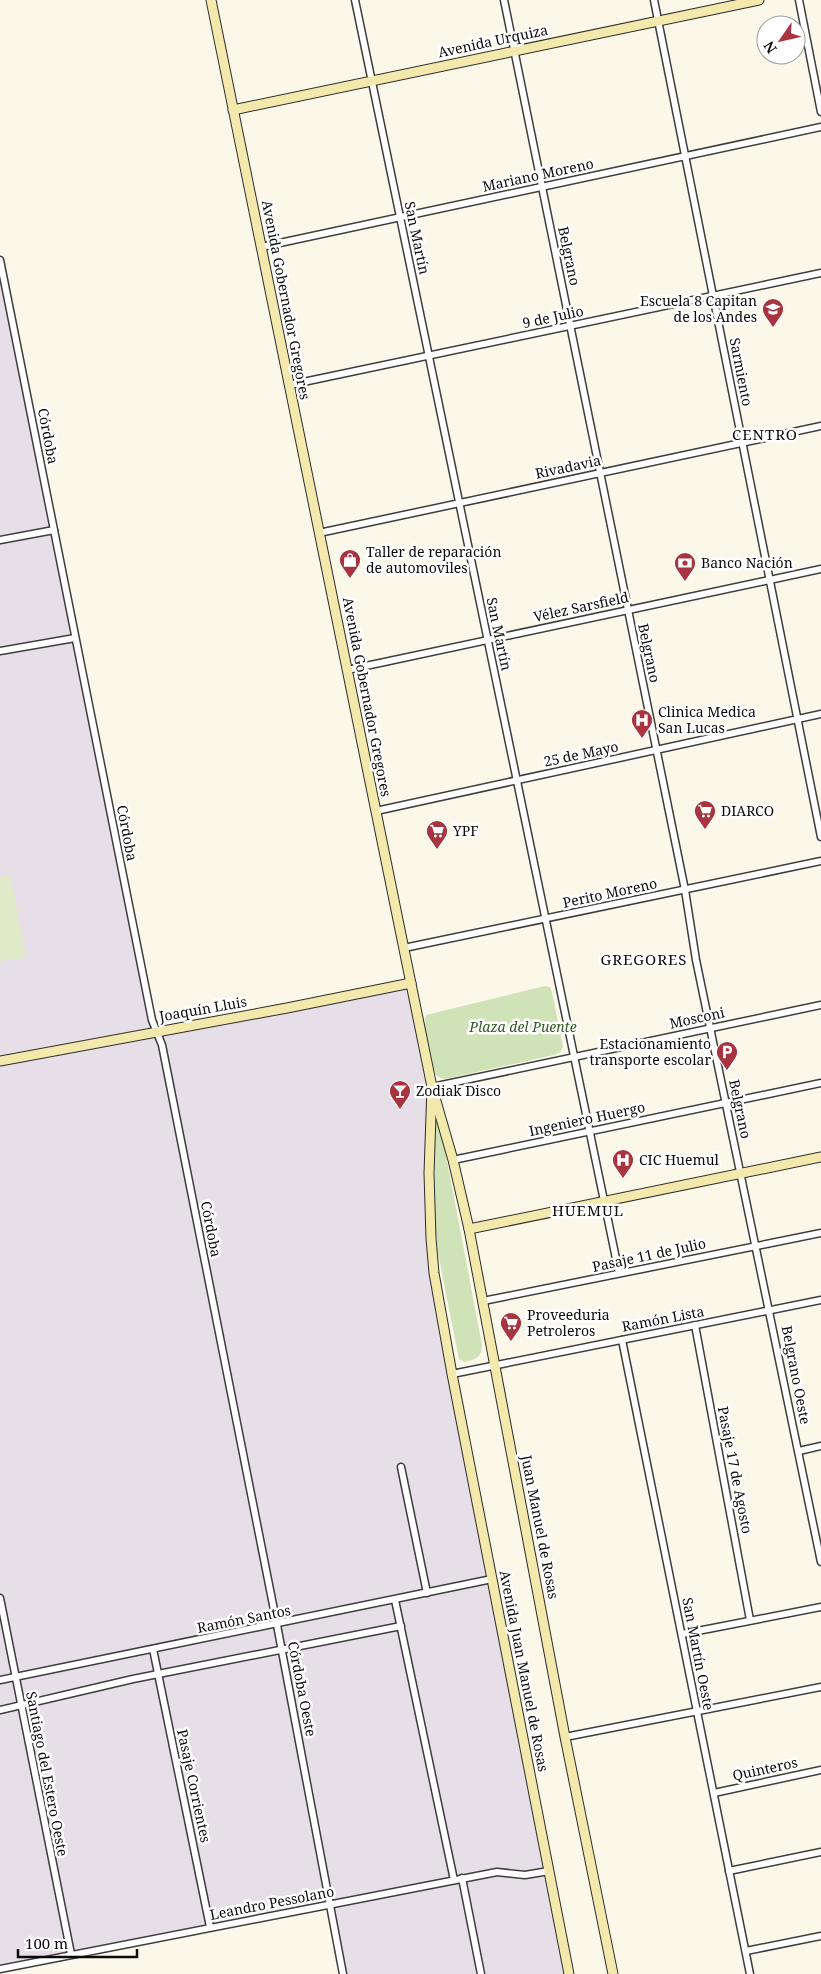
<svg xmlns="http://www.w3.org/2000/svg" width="821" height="1974" viewBox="0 0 821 1974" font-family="'Noto Serif',serif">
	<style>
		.industrial { fill: #e7dfe8 }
		.green { fill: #cfe2b8 }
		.pitch { fill: #e0eac8 }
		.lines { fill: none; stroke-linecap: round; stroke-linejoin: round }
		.street-casing { stroke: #3d3d3d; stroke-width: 9 }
		.secondary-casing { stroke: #2c2c2c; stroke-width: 11 }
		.street { stroke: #fff; stroke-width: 6 }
		.secondary { stroke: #f4e9ac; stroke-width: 9 }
		.labels { text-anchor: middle; stroke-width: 5; stroke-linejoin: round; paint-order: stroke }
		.street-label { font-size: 14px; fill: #0a0a0a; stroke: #fff }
		.poi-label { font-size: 14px; fill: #0a0a0a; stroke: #fff; text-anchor: start }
		.park-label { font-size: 14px; font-style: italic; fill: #315823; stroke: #fff }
		.neighbourhood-label { font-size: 15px; letter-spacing: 1px; fill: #0a0a0a; stroke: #fff }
	</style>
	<rect width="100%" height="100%" fill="#fcf8e9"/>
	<!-- industrial -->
	<path class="industrial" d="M 0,260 L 157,1031 L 411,983 L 432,1087 L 434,1274 L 569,1974 L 343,1974 L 330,1904 L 0,1969 Z"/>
	<!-- green -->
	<g class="green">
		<path d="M 545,986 L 550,987 L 552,992 L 563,1047 L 560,1052 L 554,1055 L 445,1079 L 440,1078 L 435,1074 L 424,1024 L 426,1015 Z"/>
		<path d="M 437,1118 L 440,1124 L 482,1345 C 482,1357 475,1360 464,1362 L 459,1359 L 438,1253 L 434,1216 L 435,1122 Z"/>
	</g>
	<!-- pitch -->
	<path class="pitch" d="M 10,875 L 26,957 L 0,962 L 0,877 Z"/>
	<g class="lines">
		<!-- street casing -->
		<g class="street-casing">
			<g id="street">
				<path d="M 355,0 L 619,1273"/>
				<path d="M 504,0 L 685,890 L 696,960 L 821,1562"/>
				<path d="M 654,0 L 821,837"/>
				<path d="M 799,0 L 821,112"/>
				<path d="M 261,247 L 821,127"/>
				<path d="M 0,260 L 152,1020 L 162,1045 L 277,1625 L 343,1974"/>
				<path d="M 289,385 L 821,273"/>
				<path d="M 319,533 L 821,426"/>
				<path d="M 0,540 L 54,530"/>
				<path d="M 0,651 L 75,638"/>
				<path d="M 347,670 L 821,569"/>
				<path d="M 376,811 L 821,714"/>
				<path d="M 404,948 L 821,861"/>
				<path d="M 432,1087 L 821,1005"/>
				<path d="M 453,1160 L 821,1083"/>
				<path d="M 483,1301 L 821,1233"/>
				<path d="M 695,1325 L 750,1620"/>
				<path d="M 622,1340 L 750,1974"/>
				<path d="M 452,1374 L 821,1300"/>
				<path d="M 799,1451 L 821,1446"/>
				<path d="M 401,1467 L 427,1593"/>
				<path d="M 0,1598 L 71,1954"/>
				<path d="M 395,1600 L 454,1880"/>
				<path d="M 682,1634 L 821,1607"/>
				<path d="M 153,1649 L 210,1927"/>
				<path d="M 0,1680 L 492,1579"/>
				<path d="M 0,1710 L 133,1679 L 401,1626"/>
				<path d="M 565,1737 L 821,1687"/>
				<path d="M 714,1793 L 821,1770"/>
				<path d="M 729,1871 L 821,1852"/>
				<path d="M 462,1878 L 481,1974"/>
				<path d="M 746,1951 L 821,1936"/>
				<path d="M 0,1969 L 497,1872 L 525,1875 L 549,1871"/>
			</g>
		</g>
		<!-- secondary casing -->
		<g class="secondary-casing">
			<g id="secondary">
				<path d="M 211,0 L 432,1087 L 429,1173 L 431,1238 L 434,1273 L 452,1374 L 569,1974"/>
				<path d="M 233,110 L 759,0"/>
				<path d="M 0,1061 L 287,1008 L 411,983"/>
				<path d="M 434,1094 L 453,1160 L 469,1229 L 565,1737 L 613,1974"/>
				<path d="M 469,1229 L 821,1157"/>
			</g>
		</g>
		<!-- street -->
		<use href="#street" class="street"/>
		<!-- secondary -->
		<use href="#secondary" class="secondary"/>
	</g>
	<!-- icons -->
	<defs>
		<g id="school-pin" transform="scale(1.125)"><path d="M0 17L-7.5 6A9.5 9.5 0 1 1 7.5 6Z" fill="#a7343f" stroke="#fff"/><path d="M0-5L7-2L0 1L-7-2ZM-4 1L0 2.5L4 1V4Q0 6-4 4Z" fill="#fff"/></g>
		<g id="shop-pin" transform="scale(1.125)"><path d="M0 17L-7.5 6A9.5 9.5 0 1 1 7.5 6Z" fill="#a7343f" stroke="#fff"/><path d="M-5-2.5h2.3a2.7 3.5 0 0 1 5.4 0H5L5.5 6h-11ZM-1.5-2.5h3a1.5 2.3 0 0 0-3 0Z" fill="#fff"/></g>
		<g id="bank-pin" transform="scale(1.125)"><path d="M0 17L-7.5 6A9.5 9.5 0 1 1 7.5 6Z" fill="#a7343f" stroke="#fff"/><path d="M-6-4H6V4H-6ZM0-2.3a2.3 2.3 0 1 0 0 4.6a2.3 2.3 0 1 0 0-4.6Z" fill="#fff"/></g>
		<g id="hospital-pin" transform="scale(1.125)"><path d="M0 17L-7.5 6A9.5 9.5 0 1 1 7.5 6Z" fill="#a7343f" stroke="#fff"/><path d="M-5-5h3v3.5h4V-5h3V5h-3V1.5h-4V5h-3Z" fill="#fff"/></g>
		<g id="supermarket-pin" transform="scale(1.125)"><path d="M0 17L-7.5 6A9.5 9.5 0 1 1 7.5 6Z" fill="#a7343f" stroke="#fff"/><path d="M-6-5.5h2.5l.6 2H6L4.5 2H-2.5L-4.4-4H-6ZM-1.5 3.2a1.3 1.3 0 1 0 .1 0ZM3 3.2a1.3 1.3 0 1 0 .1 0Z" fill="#fff"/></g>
		<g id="parking-pin" transform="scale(1.125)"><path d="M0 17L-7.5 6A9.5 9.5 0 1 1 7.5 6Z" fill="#a7343f" stroke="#fff"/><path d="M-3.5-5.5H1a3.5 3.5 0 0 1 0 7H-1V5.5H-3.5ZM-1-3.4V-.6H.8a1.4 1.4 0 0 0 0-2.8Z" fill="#fff"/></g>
		<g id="bar-pin" transform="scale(1.125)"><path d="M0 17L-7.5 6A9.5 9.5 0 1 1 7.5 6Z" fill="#a7343f" stroke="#fff"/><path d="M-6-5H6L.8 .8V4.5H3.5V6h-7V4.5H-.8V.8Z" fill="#fff"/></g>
	</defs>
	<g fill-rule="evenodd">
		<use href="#school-pin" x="773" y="309"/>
		<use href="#shop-pin" x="350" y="560"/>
		<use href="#bank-pin" x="685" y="563"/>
		<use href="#hospital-pin" x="642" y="720"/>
		<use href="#supermarket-pin" x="705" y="811"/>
		<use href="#supermarket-pin" x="437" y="831"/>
		<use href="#parking-pin" x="727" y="1052"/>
		<use href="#bar-pin" x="400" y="1091"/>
		<use href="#hospital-pin" x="623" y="1160"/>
		<use href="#supermarket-pin" x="511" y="1323"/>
	</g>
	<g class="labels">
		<!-- street labels -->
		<g class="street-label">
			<text transform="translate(493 41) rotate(-12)" y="5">Avenida Urquiza</text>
			<text transform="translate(538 175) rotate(-12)" y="5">Mariano Moreno</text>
			<text transform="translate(417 238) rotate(78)" y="5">San Martín</text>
			<text transform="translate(569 256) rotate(78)" y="5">Belgrano</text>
			<text transform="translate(286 300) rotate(79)" y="5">Avenida Gobernador Gregores</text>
			<text transform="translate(553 317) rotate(-12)" y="5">9 de Julio</text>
			<text transform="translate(741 372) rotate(79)" y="5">Sarmiento</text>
			<text transform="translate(48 436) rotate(79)" y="5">Córdoba</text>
			<text transform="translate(568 467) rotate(-12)" y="5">Rivadavia</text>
			<text transform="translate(581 607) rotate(-12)" y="5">Vélez Sarsfield</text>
			<text transform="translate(499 634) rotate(78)" y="5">San Martín</text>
			<text transform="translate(649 653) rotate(78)" y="5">Belgrano</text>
			<text transform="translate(367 697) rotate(79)" y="5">Avenida Gobernador Gregores</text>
			<text transform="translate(581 754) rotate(-12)" y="5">25 de Mayo</text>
			<text transform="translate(127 833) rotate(79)" y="5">Córdoba</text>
			<text transform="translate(610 893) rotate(-12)" y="5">Perito Moreno</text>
			<text transform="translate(203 1009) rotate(-10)" y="5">Joaquín Lluis</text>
			<text transform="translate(697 1018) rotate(-12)" y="5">Mosconi</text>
			<text transform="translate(740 1109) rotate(78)" y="5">Belgrano</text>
			<text transform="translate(587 1119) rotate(-12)" y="5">Ingeniero Huergo</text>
			<text transform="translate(211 1229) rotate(79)" y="5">Córdoba</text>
			<text transform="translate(649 1255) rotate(-12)" y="5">Pasaje 11 de Julio</text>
			<text transform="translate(663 1319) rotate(-11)" y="5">Ramón Lista</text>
			<text transform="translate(796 1375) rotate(79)" y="5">Belgrano Oeste</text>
			<text transform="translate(735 1470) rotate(79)" y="5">Pasaje 17 de Agosto</text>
			<text transform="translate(540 1527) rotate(79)" y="5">Juan Manuel de Rosas</text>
			<text transform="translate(244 1619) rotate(-11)" y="5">Ramón Santos</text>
			<text transform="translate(698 1654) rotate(79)" y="5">San Martín Oeste</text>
			<text transform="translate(524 1671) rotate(79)" y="5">Avenida Juan Manuel de Rosas</text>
			<text transform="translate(302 1689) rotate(79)" y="5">Córdoba Oeste</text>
			<text transform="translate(765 1769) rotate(-12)" y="5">Quinteros</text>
			<text transform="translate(47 1774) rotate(79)" y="5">Santiago del Estero Oeste</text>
			<text transform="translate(194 1786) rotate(78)" y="5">Pasaje Corrientes</text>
			<text transform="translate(272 1903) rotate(-11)" y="5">Leandro Pessolano</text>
		</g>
		<!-- poi labels -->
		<g class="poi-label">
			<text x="757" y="306" text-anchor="end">Escuela 8 Capitan<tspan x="757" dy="16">de los Andes</tspan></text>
			<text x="366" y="557">Taller de reparación<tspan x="366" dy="16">de automoviles</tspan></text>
			<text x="701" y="568">Banco Nación</text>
			<text x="658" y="717">Clinica Medica<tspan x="658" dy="16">San Lucas</tspan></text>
			<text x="721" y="816">DIARCO</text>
			<text x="453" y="836">YPF</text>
			<text x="711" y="1049" text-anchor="end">Estacionamiento<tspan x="711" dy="16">transporte escolar</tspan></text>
			<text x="416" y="1096">Zodiak Disco</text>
			<text x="639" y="1165">CIC Huemul</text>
			<text x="527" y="1320">Proveeduria<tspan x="527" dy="16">Petroleros</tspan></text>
		</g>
		<!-- park labels -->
		<g class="park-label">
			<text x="523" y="1032">Plaza del Puente</text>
		</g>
		<!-- neighbourhood labels -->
		<g class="neighbourhood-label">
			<text x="765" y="440">CENTRO</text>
			<text x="644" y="965">GREGORES</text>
			<text x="588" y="1216">HUEMUL</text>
		</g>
	</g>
	<!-- north arrow -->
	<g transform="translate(781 40) rotate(236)"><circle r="24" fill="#ffffff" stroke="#9d9d9d"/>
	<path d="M0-4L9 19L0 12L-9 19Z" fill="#a7343f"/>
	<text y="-8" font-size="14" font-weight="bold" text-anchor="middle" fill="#0a0a0a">N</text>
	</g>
	<!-- scale -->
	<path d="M18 1949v8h119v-8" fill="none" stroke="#0a0a0a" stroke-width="2.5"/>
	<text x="25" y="1949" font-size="15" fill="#0a0a0a" stroke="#ffffff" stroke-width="4" paint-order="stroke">100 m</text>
</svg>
